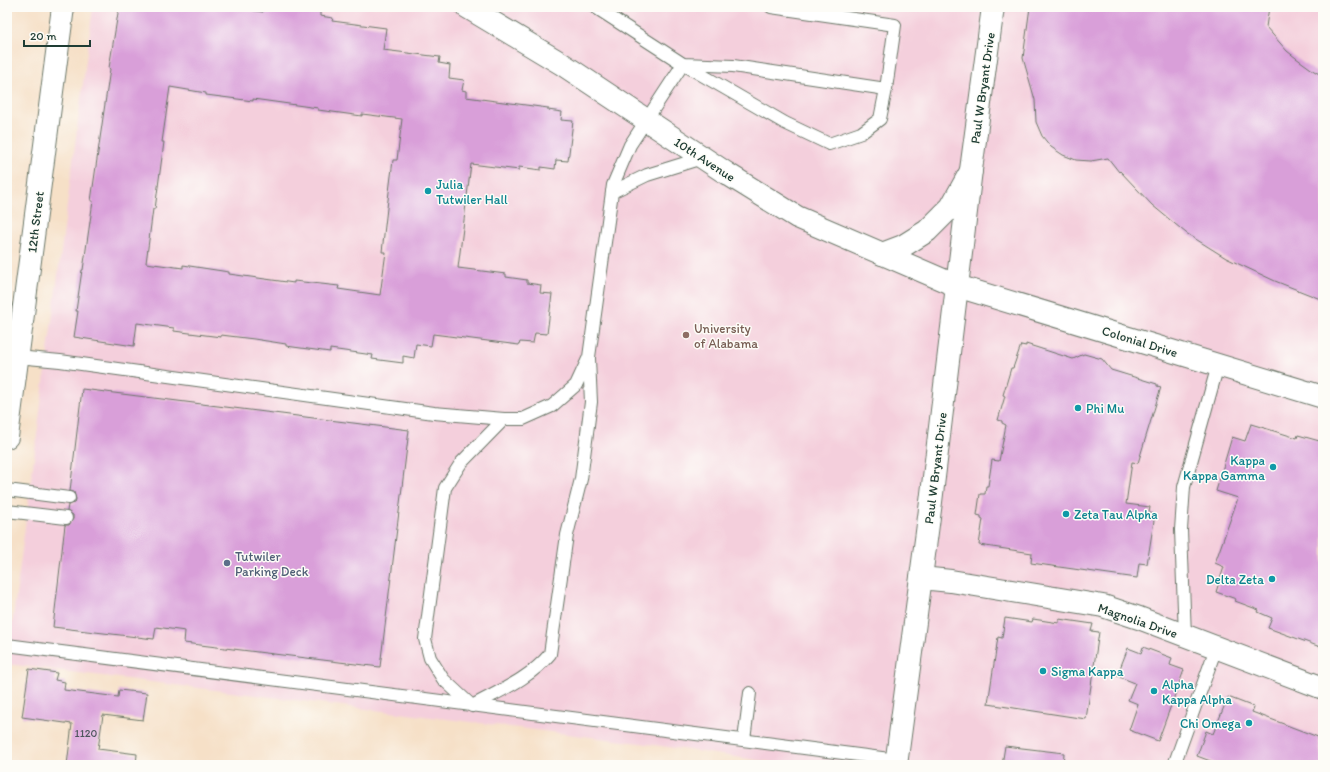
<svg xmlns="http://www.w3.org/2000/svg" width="1330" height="772" viewBox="0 0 1330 772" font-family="Itim,sans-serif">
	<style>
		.built { fill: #f4cfdc }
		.building { fill: #d99fd9; fill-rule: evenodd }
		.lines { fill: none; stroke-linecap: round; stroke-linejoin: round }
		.lane-casing { stroke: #6a7667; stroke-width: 14 }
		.street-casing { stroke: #6a7667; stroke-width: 24 }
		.secondary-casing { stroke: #6a7667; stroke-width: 24 }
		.lane { stroke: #fff; stroke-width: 12 }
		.street { stroke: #fff; stroke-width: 22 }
		.secondary { stroke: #fff; stroke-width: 22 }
		.culture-dot { fill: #0f9aa8; stroke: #fdfcf7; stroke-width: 1.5 }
		.education-dot { fill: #8d6e63; stroke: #fdfcf7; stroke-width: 1.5 }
		.service-dot { fill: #5c6f8a; stroke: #fdfcf7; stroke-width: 1.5 }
		.labels { text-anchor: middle; stroke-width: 3; stroke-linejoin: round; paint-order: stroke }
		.number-label { font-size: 11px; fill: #4e565d }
		.street-label { font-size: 13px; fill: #1f3d34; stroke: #fdfcf7 }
		.culture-label { font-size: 13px; fill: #0d838f; stroke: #fdfcf7; text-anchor: start }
		.education-label { font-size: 13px; fill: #785e54; stroke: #fdfcf7; text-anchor: start }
		.service-label { font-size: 13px; fill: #4e5e75; stroke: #fdfcf7; text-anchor: start }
	</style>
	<rect width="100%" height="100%" fill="#fdfcf7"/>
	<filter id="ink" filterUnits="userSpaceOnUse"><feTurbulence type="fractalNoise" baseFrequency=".025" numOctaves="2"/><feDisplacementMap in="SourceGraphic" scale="8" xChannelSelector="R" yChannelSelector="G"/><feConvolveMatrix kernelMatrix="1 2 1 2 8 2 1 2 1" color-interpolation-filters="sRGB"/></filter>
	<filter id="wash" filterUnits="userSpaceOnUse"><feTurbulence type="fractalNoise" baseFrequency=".012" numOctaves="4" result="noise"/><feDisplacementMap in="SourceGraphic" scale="16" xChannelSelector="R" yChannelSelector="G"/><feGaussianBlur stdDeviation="0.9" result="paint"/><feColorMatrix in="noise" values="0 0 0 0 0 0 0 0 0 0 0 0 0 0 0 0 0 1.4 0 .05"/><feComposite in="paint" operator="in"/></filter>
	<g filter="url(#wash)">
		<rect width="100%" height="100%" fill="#f6e0c7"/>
		<!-- built -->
		<path class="built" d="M 93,7 L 1323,7 L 1323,765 L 791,765 L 647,744 L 7,664 Z"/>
		<g id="blocks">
			<!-- building -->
			<g class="building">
				<path d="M 119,7 L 228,7 L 263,12 L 264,8 L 278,10 L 278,7 L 310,7 L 320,8 L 320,16 L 333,18 L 332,21 L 386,28 L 383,50 L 440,57 L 439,63 L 450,65 L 449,78 L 464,80 L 462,90 L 466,91 L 466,97 L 548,108 L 548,110 L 562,112 L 561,120 L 573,121 L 568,161 L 556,160 L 555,169 L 541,167 L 541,170 L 519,167 L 519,170 L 471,164 L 458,268 L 506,274 L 506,277 L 527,280 L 527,283 L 541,285 L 540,293 L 552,294 L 547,334 L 535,333 L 533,343 L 520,342 L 519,345 L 433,334 L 431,346 L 416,344 L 414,358 L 403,356 L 403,363 L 372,359 L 373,355 L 330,349 L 330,352 L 286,346 L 286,344 L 254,339 L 221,335 L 221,337 L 174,331 L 174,328 L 137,323 L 134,346 L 74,337 L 78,311 L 76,311 L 82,270 L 83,270 L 93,201 L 91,201 L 110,69 L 109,68 ZM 170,87 L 206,93 L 206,95 L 253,101 L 253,99 L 318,108 L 318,110 L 362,116 L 362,114 L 402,119 L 397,160 L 393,160 L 387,208 L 382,252 L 386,252 L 380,295 L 338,289 L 339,286 L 294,281 L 294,283 L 229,274 L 229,272 L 183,265 L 183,268 L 146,263 L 153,209 L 155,209 L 164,142 L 162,142 Z"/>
				<path d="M 1030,7 L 1269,7 L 1266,27 L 1287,51 L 1296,58 L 1314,71 L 1323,76 L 1323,300 L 1275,281 L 1226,258 L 1186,233 L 1152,205 L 1120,171 L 1119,172 L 1108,158 L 1091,161 L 1076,160 L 1063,155 L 1051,147 L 1042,136 L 1036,122 L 1035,100 L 1023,58 Z"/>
				<path d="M 1026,344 L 1073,359 L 1084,354 L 1102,359 L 1111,370 L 1157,384 L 1157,386 L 1161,387 L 1138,463 L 1132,462 L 1126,504 L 1150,507 L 1149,513 L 1155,514 L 1147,564 L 1139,563 L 1137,578 L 1031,563 L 1032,553 L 979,545 L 983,519 L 981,518 L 981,516 L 977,515 L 980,494 L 985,494 L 986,486 L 988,486 L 992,460 L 999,461 L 1006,425 L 1002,423 L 1002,421 L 998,420 L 1005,396 L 1003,395 L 1011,368 L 1013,368 L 1021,345 L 1026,346 Z"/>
				<path d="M 82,389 L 409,430 L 380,667 L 184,643 L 185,631 L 156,627 L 154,639 L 53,627 L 65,525 L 69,525 L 73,519 L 73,515 L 67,511 L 68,505 L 75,503 L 76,499 L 74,492 L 70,491 Z"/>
				<path d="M 1251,424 L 1297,438 L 1298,435 L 1323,442 L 1323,648 L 1268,628 L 1272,618 L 1258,612 L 1259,610 L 1235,601 L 1236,599 L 1216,592 L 1224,567 L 1215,563 L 1238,498 L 1216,491 L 1232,437 L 1245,441 Z"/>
				<path d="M 1005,618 L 1032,622 L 1033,619 L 1059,623 L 1059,619 L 1093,624 L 1091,631 L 1099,632 L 1086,719 L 988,704 L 998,637 L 1002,638 Z"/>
				<path d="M 1143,647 L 1172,658 L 1170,665 L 1184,670 L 1158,741 L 1129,730 L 1138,704 L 1128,700 L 1135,683 L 1117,676 L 1128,648 L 1141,653 Z"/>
				<path d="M 29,669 L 57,673 L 55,680 L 65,682 L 64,690 L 118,697 L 119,690 L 147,693 L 143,720 L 103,715 L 98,749 L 137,754 L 136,765 L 67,765 L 72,724 L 22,717 Z"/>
				<path d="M 1228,697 L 1254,707 L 1252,712 L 1318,737 L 1322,765 L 1221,765 L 1197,756 L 1206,731 L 1213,734 Z"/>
				<path d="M 1005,746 L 1064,753 L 1063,765 L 1002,765 Z"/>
			</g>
		</g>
	</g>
	<g filter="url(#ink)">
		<use href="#blocks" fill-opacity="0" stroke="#6a7667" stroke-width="1"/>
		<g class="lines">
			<!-- lane casing -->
			<g class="lane-casing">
				<g id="lane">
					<path d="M 595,7 L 683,64 L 733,66 L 886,89 L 895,25 L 771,7"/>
					<path d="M 612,192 L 647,175 L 702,158"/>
					<path d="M 17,357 L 60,361 L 434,413 L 504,419 L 523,419 L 552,406 L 576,385 L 589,357 L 613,185 L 630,145 L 683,64 L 785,123 L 829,144 L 861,133 L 880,119 L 886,89"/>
					<path d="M 504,419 L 461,463 L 445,488 L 425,639 L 430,658 L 443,679 L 472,706 C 501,690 529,679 550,654 L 567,535 L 581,479 L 591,402 L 589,359"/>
					<path d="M 7,490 L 69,498"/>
					<path d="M 7,511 L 66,518"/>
					<path d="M 1185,636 L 1181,530 L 1184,487 L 1218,365"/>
					<path d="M 7,645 L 897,760"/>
					<path d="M 744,740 L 750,693"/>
					<path d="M 1174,765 L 1216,648"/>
				</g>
			</g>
			<!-- street casing -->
			<g class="street-casing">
				<g id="street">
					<path d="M 882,254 L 903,246 L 927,231 L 951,207 L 971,171"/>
					<path d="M 7,437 L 63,7"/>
					<path d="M 921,578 L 951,581 L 1103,606 L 1139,618 L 1323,688"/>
				</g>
			</g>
			<!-- secondary casing -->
			<g class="secondary-casing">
				<g id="secondary">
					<path d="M 467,7 L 562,64 L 726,173 L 797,217 L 957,286 L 1323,397"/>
					<path d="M 896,765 L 931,502 L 971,170 L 993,7"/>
				</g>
			</g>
			<!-- lane -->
			<use href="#lane" class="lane"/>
			<!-- street -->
			<use href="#street" class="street"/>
			<!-- secondary -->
			<use href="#secondary" class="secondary"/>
		</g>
	</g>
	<!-- markers -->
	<g class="culture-dot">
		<circle cx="428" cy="191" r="4"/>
		<circle cx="1078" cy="408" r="4"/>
		<circle cx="1273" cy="467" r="4"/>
		<circle cx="1066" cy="514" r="4"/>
		<circle cx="1272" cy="579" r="4"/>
		<circle cx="1043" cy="671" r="4"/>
		<circle cx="1154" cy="691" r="4"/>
		<circle cx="1249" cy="723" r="4"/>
	</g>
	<circle class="education-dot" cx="686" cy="335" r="4"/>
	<circle class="service-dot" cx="227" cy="563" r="4"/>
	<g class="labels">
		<!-- number labels -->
		<g class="number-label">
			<text x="86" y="737">1120</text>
		</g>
		<!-- street labels -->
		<g class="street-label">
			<text transform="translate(982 88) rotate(-82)" y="5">Paul W Bryant Drive</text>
			<text transform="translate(705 159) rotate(33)" y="5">10th Avenue</text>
			<text transform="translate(35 222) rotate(-83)" y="5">12th Street</text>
			<text transform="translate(1140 341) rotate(17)" y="5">Colonial Drive</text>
			<text transform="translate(935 468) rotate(-83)" y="5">Paul W Bryant Drive</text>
			<text transform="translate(1138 620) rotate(19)" y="5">Magnolia Drive</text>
		</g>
		<!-- culture labels -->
		<g class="culture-label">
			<text x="436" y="189">Julia<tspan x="436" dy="15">Tutwiler Hall</tspan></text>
			<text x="1086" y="413">Phi Mu</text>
			<text x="1265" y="465" text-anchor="end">Kappa<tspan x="1265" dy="15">Kappa Gamma</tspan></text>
			<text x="1074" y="519">Zeta Tau Alpha</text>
			<text x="1264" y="584" text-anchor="end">Delta Zeta</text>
			<text x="1051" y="676">Sigma Kappa</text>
			<text x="1162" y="689">Alpha<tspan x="1162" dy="15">Kappa Alpha</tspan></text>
			<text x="1241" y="728" text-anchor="end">Chi Omega</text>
		</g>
		<!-- education labels -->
		<g class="education-label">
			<text x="694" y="333">University<tspan x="694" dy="15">of Alabama</tspan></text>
		</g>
		<!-- service labels -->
		<g class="service-label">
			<text x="235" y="561">Tutwiler<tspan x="235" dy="15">Parking Deck</tspan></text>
		</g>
	</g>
	<!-- margin -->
	<rect width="1330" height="772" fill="none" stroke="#fdfcf7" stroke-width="24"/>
	<!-- scale -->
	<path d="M24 40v6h66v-6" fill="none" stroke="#1f3d34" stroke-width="2"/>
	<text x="30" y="40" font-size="12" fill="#1f3d34" stroke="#fdfcf7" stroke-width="3" paint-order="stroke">20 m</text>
</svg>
